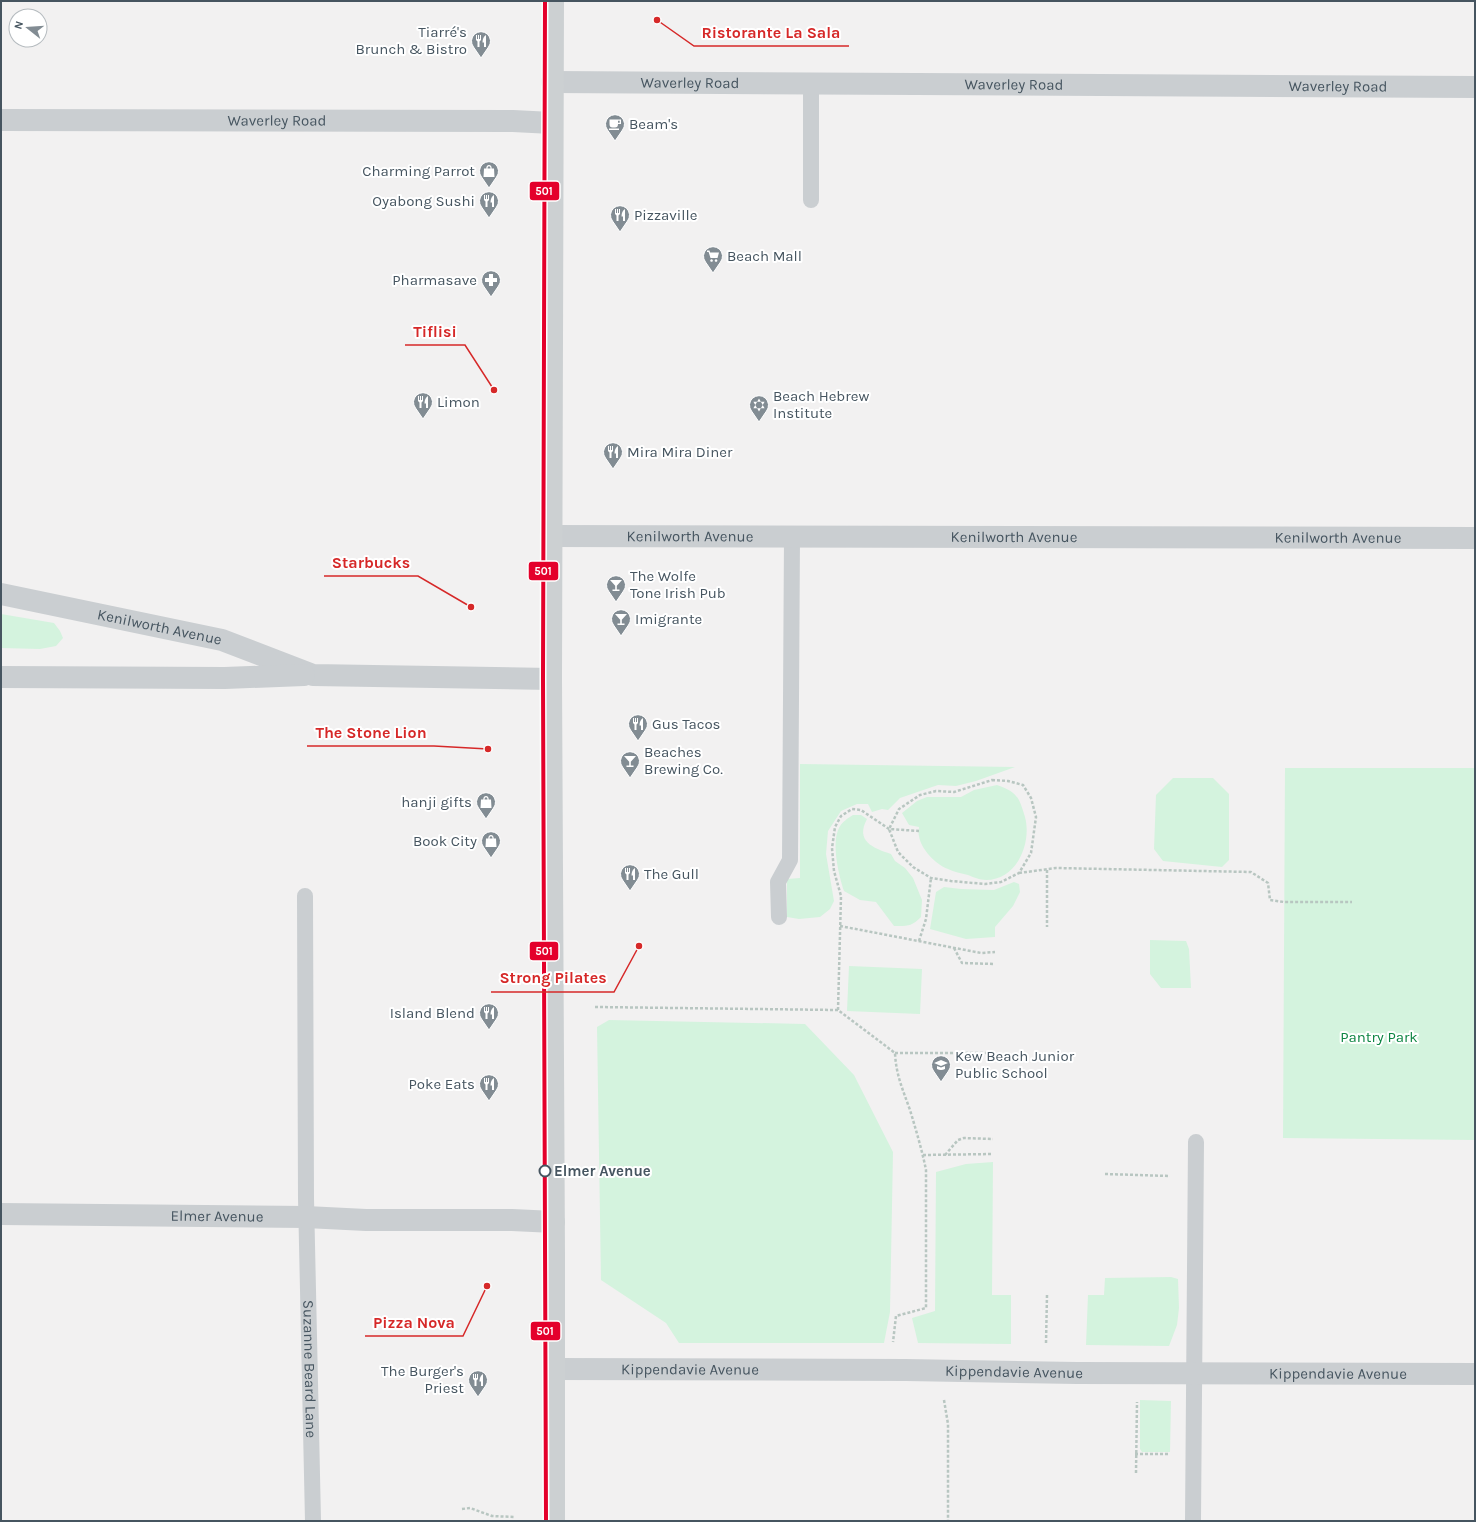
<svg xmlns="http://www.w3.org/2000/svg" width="1476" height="1522" viewBox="0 0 1476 1522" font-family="Karla,sans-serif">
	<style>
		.green { fill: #d4f3de }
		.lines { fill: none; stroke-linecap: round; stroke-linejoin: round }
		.path { stroke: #b8c6c1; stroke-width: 2.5; stroke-dasharray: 3 2; stroke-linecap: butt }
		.lane { stroke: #caced1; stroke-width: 16 }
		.street { stroke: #caced1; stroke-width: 22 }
		.secondary { stroke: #ccd0d2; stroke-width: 22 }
		.tram-1-casing { stroke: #fff; stroke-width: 7 }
		.tram-1 { stroke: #e4002b; stroke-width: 4 }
		.stop-dot { fill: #fff; stroke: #465560; stroke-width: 2 }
		.labels { text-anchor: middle; stroke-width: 4; stroke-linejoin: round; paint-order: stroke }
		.poi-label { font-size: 15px; fill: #465560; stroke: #fff; text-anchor: start }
		.street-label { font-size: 15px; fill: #465560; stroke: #fff }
		.park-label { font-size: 15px; fill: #0d8543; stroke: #fff }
		.stop-label { font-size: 15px; font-weight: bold; fill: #465560; stroke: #fff; text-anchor: start }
		.leader { fill: none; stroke: #d62828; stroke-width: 1.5 }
		.callout-dot { fill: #d62828; stroke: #fff; stroke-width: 1.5 }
		.callout-label { font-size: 16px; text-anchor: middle; font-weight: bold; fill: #d62828; stroke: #fff; stroke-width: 4; stroke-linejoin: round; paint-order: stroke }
		.line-badge { stroke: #fff; stroke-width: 1.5 }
		.badge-label { font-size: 11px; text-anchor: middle; font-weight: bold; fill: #fff }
	</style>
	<rect width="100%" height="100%" fill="#f2f1f1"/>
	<!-- green -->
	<g class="green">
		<path d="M 1,614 L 54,623 L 60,631 L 63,638 L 56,646 L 40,649 L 1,648 Z"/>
		<path d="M 800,764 L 1015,767 L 976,781 L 956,786 L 938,785 L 900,798 L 888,810 L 882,809 L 872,812 L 868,804 L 857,804 L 841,811 L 828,831 L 826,854 L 834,901 L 830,909 L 820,917 L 799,919 L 787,917 L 787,879 L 800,878 Z"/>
		<path d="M 1285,768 L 1475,768 L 1475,1140 L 1283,1138 Z"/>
		<path d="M 1173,778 L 1213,778 L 1229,794 L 1229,860 L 1222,867 L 1163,861 L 1154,849 L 1156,795 Z"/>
		<path d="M 997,785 C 1017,792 1019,797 1025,817 C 1032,843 1017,880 986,880 C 980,880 973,877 968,875 C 961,873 954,872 948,869 C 935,864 921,849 919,836 C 918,833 919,829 919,827 L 909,825 L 902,813 L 917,801 L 927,797 L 961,797 L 974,790 Z"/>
		<path d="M 853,815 L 861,815 L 867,819 C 855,841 873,848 891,854 L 895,861 L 905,868 L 913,878 L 922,900 L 921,917 C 911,927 907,926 894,926 L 876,902 L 860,900 L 844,891 C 839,876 831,843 839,828 C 842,822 848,818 853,815 Z"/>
		<path d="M 1014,882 L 1019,884 L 1020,892 L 1013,906 L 995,927 L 995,937 L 966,939 L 930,929 L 936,892 L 944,887 L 961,889 L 994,890 Z"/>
		<path d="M 1150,940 L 1186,941 L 1189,949 L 1191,988 L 1161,988 L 1150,974 Z"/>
		<path d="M 849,966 L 922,969 L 920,1014 L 847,1011 Z"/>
		<path d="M 609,1020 L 805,1024 L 854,1075 L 893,1152 L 890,1312 L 884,1343 L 679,1343 L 666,1323 L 601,1280 L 597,1027 Z"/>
		<path d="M 993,1162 L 992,1295 L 1011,1295 L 1011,1344 L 918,1343 L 912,1318 L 935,1311 L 936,1172 L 966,1164 Z"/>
		<path d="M 1171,1277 L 1178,1279 L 1179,1308 L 1177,1325 L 1169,1346 L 1086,1345 L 1088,1295 L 1104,1295 L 1105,1278 Z"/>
		<path d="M 1140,1400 L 1171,1401 L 1170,1452 L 1142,1452 L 1140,1449 Z"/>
	</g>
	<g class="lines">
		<!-- path -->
		<g class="path">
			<path d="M 992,780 L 1008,781 L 1023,785 L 1031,798 L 1036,817 L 1031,853 L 1019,873 L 1001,882 L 985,884 L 951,881 L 931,878 L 913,867 L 898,852 L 889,829 L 899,809 L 920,795 L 936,791 L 954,792 Z"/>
			<path d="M 1047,870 L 1047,927"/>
			<path d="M 1019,873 L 1056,868 L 1251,872 L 1268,883 L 1270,900 L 1284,902 L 1352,902"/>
			<path d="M 840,926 L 981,953 L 995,952"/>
			<path d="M 919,941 L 926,919 L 931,878"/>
			<path d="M 954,948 L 962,963 L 995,964"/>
			<path d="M 595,1007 L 838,1010 L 895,1053 C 896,1075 903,1090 910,1110 C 916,1130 922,1150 926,1170 L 926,1308 L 896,1316 L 893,1342"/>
			<path d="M 838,1010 L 841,896 L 834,871 L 832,848 L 835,827 L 841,816 L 852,809 L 861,810 L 889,829 L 919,831"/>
			<path d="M 895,1053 L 994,1053"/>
			<path d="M 923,1155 L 993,1154"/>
			<path d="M 945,1155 L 958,1140 L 964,1138 L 993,1139"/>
			<path d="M 1105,1174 L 1170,1176"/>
			<path d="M 1046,1343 L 1047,1295"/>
			<path d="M 944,1400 L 948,1424 L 948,1521"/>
			<path d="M 1135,1454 L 1169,1454"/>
			<path d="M 1136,1473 L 1137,1402"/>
			<path d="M 462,1509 L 470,1508 L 492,1516 L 514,1517"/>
		</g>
		<!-- lane -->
		<g class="lane">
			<path d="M 811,200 L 811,83"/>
			<path id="s1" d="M 305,896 L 306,1198 L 313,1521"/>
			<path d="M 779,917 L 778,882 L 790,860 L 792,537"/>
			<path d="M 1193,1521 L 1196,1142"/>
		</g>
		<!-- street -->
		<g class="street">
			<path id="s2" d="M 552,82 L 1475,87"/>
			<path id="s3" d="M 1,120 L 513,121 L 552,123"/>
			<path id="s4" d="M 552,536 L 1475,538"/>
			<path id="s5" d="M 1,594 L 222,640 L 313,675 L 551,679"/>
			<path d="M 1,677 L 225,678 L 304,675"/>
			<path id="s6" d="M 1,1214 L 306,1217 L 366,1220 L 512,1220 L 554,1222"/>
			<path id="s7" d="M 554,1369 L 906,1370 L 1077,1373 L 1475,1374"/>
		</g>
		<!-- secondary -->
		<path class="secondary" d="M 553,1 L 551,679 L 554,1254 L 554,1521"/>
		<!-- tram-1 casing -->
		<g class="tram-1-casing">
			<path id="tram-1" d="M 545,1 L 543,679 L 546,1521"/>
		</g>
		<!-- tram-1 -->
		<use href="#tram-1" class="tram-1"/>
	</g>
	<!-- icons -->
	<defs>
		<g id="restaurant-pin" transform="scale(1)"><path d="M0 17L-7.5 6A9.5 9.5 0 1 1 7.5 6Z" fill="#828c93" stroke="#fff"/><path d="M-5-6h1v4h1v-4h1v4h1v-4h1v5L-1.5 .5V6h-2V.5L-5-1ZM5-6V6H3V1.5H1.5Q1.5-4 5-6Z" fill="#fff"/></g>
		<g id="cafe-pin" transform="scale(1)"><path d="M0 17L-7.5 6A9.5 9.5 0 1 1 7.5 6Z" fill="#828c93" stroke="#fff"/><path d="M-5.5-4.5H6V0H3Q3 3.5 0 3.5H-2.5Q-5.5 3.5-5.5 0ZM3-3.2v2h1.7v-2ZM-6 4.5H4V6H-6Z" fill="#fff"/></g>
		<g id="shop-pin" transform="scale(1)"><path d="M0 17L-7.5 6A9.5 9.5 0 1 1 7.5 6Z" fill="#828c93" stroke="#fff"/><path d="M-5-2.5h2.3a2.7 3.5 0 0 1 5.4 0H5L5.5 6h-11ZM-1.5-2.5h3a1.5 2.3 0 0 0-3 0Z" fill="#fff"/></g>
		<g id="supermarket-pin" transform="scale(1)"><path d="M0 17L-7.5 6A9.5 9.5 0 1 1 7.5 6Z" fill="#828c93" stroke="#fff"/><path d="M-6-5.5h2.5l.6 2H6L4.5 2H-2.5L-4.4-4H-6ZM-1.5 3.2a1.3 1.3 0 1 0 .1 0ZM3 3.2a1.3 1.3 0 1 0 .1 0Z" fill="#fff"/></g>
		<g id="pharmacy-pin" transform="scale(1)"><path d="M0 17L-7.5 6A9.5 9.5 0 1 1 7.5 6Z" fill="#828c93" stroke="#fff"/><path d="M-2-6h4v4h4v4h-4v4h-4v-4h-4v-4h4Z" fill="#fff"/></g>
		<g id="synagogue-pin" transform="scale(1)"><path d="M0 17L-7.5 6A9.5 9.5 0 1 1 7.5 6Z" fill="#828c93" stroke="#fff"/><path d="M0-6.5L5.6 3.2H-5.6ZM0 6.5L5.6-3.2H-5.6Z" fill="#fff"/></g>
		<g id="bar-pin" transform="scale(1)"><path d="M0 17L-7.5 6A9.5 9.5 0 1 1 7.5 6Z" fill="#828c93" stroke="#fff"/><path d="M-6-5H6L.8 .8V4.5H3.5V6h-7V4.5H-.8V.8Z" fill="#fff"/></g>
		<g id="school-pin" transform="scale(1)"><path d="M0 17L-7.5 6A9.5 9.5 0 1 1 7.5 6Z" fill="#828c93" stroke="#fff"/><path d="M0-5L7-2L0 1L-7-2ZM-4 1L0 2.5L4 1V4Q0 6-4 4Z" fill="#fff"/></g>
	</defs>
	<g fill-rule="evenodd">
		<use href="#restaurant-pin" x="481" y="41"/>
		<use href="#cafe-pin" x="615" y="124"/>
		<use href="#shop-pin" x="489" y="171"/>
		<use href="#restaurant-pin" x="489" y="201"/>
		<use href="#restaurant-pin" x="620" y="215"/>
		<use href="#supermarket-pin" x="713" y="256"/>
		<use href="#pharmacy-pin" x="491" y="280"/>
		<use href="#restaurant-pin" x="423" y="402"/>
		<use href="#synagogue-pin" x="759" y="405"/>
		<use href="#restaurant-pin" x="613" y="452"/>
		<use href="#bar-pin" x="616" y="585"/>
		<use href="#bar-pin" x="621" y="619"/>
		<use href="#restaurant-pin" x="638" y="724"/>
		<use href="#bar-pin" x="630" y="761"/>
		<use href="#shop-pin" x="486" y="802"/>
		<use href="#shop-pin" x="491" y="841"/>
		<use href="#restaurant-pin" x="630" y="874"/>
		<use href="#restaurant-pin" x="489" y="1013"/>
		<use href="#school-pin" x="941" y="1065"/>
		<use href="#restaurant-pin" x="489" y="1084"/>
		<use href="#restaurant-pin" x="478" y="1380"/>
	</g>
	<!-- markers -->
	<circle class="stop-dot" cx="545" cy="1171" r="5.5"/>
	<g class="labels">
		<!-- poi labels -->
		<g class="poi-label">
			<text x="467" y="37" text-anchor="end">Tiarré's<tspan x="467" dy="17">Brunch &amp; Bistro</tspan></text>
			<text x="629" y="129">Beam's</text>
			<text x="475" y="176" text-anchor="end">Charming Parrot</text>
			<text x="475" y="206" text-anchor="end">Oyabong Sushi</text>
			<text x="634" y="220">Pizzaville</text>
			<text x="727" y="261">Beach Mall</text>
			<text x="477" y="285" text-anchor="end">Pharmasave</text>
			<text x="773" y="401">Beach Hebrew<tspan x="773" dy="17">Institute</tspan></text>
			<text x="437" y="407">Limon</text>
			<text x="627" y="457">Mira Mira Diner</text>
			<text x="630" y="581">The Wolfe<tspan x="630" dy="17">Tone Irish Pub</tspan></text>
			<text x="635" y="624">Imigrante</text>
			<text x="652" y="729">Gus Tacos</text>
			<text x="644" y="757">Beaches<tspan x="644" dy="17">Brewing Co.</tspan></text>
			<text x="472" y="807" text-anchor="end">hanji gifts</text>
			<text x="477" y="846" text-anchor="end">Book City</text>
			<text x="644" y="879">The Gull</text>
			<text x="475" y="1018" text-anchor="end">Island Blend</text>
			<text x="955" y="1061">Kew Beach Junior<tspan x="955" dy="17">Public School</tspan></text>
			<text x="475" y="1089" text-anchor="end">Poke Eats</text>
			<text x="464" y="1376" text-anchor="end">The Burger's<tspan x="464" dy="17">Priest</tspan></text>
		</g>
		<!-- street labels -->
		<g class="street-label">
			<text dy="5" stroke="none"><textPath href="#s2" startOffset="138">Waverley Road</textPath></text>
			<text dy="5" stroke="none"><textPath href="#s2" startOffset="462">Waverley Road</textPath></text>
			<text dy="5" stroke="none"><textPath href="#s2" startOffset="786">Waverley Road</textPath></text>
			<text dy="5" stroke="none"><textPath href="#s3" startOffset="276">Waverley Road</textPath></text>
			<text dy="5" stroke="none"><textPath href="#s4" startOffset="138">Kenilworth Avenue</textPath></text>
			<text dy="5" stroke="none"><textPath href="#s4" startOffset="462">Kenilworth Avenue</textPath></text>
			<text dy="5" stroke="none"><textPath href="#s4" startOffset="786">Kenilworth Avenue</textPath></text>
			<text dy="5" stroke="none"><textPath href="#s5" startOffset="162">Kenilworth Avenue</textPath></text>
			<text dy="5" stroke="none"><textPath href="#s6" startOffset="216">Elmer Avenue</textPath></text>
			<text dy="5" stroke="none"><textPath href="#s1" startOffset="473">Suzanne Beard Lane</textPath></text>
			<text dy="5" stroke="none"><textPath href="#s7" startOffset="136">Kippendavie Avenue</textPath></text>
			<text dy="5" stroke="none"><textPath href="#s7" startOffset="460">Kippendavie Avenue</textPath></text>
			<text dy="5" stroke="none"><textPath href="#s7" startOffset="784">Kippendavie Avenue</textPath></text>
		</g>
		<!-- park labels -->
		<g class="park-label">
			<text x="1379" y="1042">Pantry Park</text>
		</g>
		<!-- stop labels -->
		<g class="stop-label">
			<text x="554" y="1176">Elmer Avenue</text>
		</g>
	</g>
	<!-- callouts -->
	<path class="leader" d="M657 20L694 46H849M494 390L465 345H405M471 607L418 576H324M488 749L434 746H307M639 946L614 992H491M487 1286L463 1336H365"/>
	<g class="callout-dot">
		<circle cx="657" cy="20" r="4"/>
		<circle cx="494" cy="390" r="4"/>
		<circle cx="471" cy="607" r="4"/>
		<circle cx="488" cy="749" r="4"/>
		<circle cx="639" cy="946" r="4"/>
		<circle cx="487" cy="1286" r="4"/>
	</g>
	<g class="callout-label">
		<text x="771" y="38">Ristorante La Sala</text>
		<text x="435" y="337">Tiflisi</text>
		<text x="371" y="568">Starbucks</text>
		<text x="371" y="738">The Stone Lion</text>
		<text x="553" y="983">Strong Pilates</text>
		<text x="414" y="1328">Pizza Nova</text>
	</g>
	<g class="line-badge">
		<rect x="529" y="181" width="31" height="20" rx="4" fill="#e4002b"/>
		<rect x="528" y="561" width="31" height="20" rx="4" fill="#e4002b"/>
		<rect x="529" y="941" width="30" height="20" rx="4" fill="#e4002b"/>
		<rect x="530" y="1321" width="31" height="20" rx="4" fill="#e4002b"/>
	</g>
	<g class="badge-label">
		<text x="544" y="195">501</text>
		<text x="543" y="575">501</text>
		<text x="544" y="955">501</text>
		<text x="545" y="1335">501</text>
	</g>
	<!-- border -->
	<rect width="1476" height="1522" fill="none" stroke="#465560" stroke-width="4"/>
	<!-- north arrow -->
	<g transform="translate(28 28) rotate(287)"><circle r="19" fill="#ffffff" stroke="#b5bbbf"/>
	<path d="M0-3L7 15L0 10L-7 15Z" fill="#828c93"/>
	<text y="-6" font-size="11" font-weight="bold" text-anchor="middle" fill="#465560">N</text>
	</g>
</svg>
